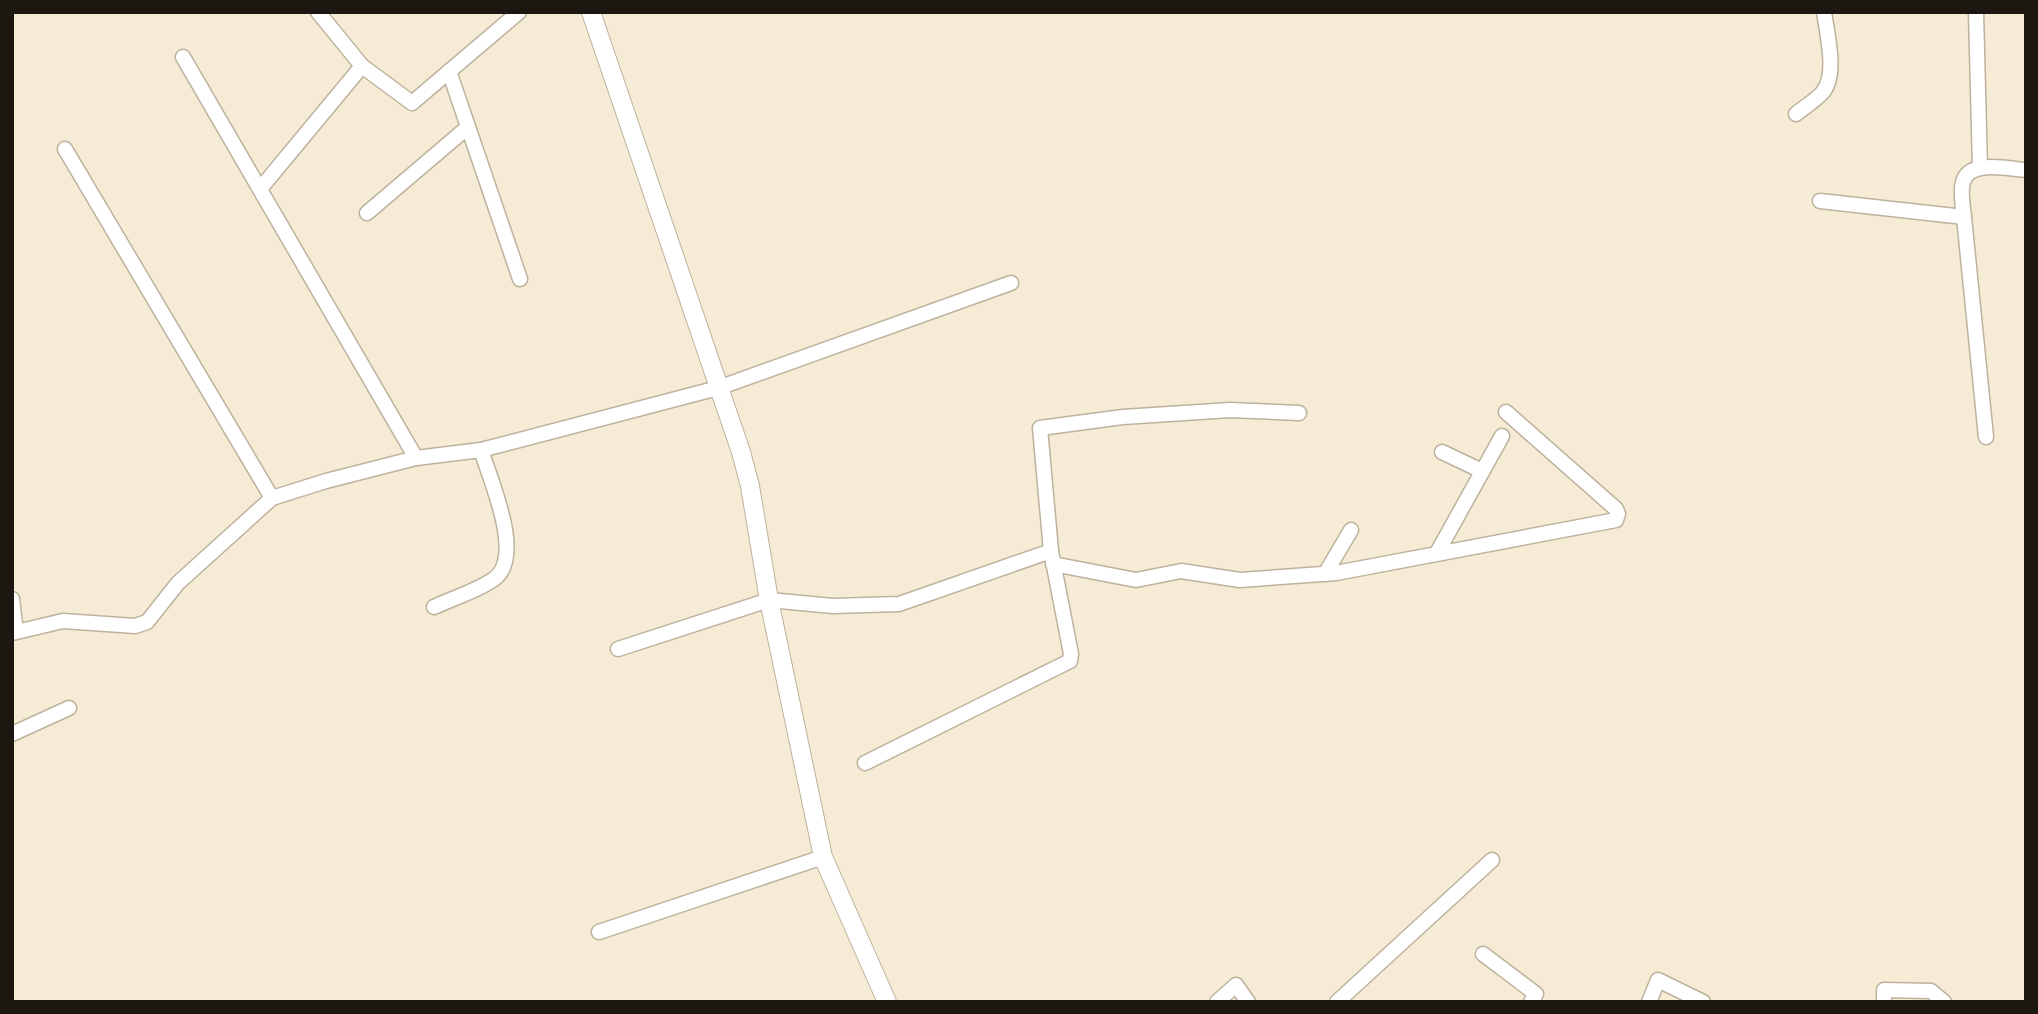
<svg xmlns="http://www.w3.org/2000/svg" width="2038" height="1014" viewBox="0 0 2038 1014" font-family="Mulish,sans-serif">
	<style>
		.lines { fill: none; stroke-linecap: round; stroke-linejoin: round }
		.minor-casing { stroke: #bdb29d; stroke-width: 17 }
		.tertiary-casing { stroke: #bdb29d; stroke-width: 20 }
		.minor { stroke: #fff; stroke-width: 14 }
		.tertiary { stroke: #fff; stroke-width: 18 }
	</style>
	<rect width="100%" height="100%" fill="#f6ebd5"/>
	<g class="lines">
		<!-- minor casing -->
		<g class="minor-casing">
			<g id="minor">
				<path d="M 318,12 L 362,66 L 412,103 L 519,12"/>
				<path d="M 1976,12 L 1980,168"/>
				<path d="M 183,57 L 416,458"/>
				<path d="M 449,71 L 520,279"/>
				<path d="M 1796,114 C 1804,107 1815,101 1822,93 C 1838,76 1827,34 1824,12"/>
				<path d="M 65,149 L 272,498"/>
				<path d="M 260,189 L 362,66"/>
				<path d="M 1820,201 L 1964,217"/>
				<path d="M 367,213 L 468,127"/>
				<path d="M 1986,437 L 1964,217 C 1963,207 1960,192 1963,182 C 1969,159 2009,169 2026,170"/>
				<path d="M 1442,452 L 1482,471"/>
				<path d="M 1437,553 L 1502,436"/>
				<path d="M 1053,564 L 1136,580 L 1181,571 L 1240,580 L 1336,573 L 1616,520 L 1618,514 L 1616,509 L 1506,412"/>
				<path d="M 1325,574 L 1351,530"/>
				<path d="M 12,599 L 16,632"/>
				<path d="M 434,607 C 453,598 477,591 494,579 C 525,557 490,479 481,450"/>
				<path d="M 12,633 L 63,621 L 135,626 L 147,622 L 178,583 L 272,498 L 326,481 L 416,458 L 481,450 L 718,388 L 1011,283"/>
				<path d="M 618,649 L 769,600 L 833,606 L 899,604 L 1051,551"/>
				<path d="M 12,734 L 69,708"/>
				<path d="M 865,763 L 1070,661 L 1071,654 L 1051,551 L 1040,428 L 1123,417 L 1230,410 L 1299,413"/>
				<path d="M 599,932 L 823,857"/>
				<path d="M 1483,954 L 1536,994 L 1531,1002"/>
				<path d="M 1217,1002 L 1236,985 L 1248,1002"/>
				<path d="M 1337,1002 L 1492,860"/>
				<path d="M 1649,1002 L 1658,980 L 1703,1002"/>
				<path d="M 1884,1002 L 1884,990 L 1931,991 L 1944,1002"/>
			</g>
		</g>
		<!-- tertiary casing -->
		<g class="tertiary-casing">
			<path id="tertiary" d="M 591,12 L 741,452 L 750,486 L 769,600 L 823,857 L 887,1002"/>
		</g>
		<!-- minor -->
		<use href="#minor" class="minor"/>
		<!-- tertiary -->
		<use href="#tertiary" class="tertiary"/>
	</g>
	<!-- border -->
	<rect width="2038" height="1014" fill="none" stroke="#1c1811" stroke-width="28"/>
</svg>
